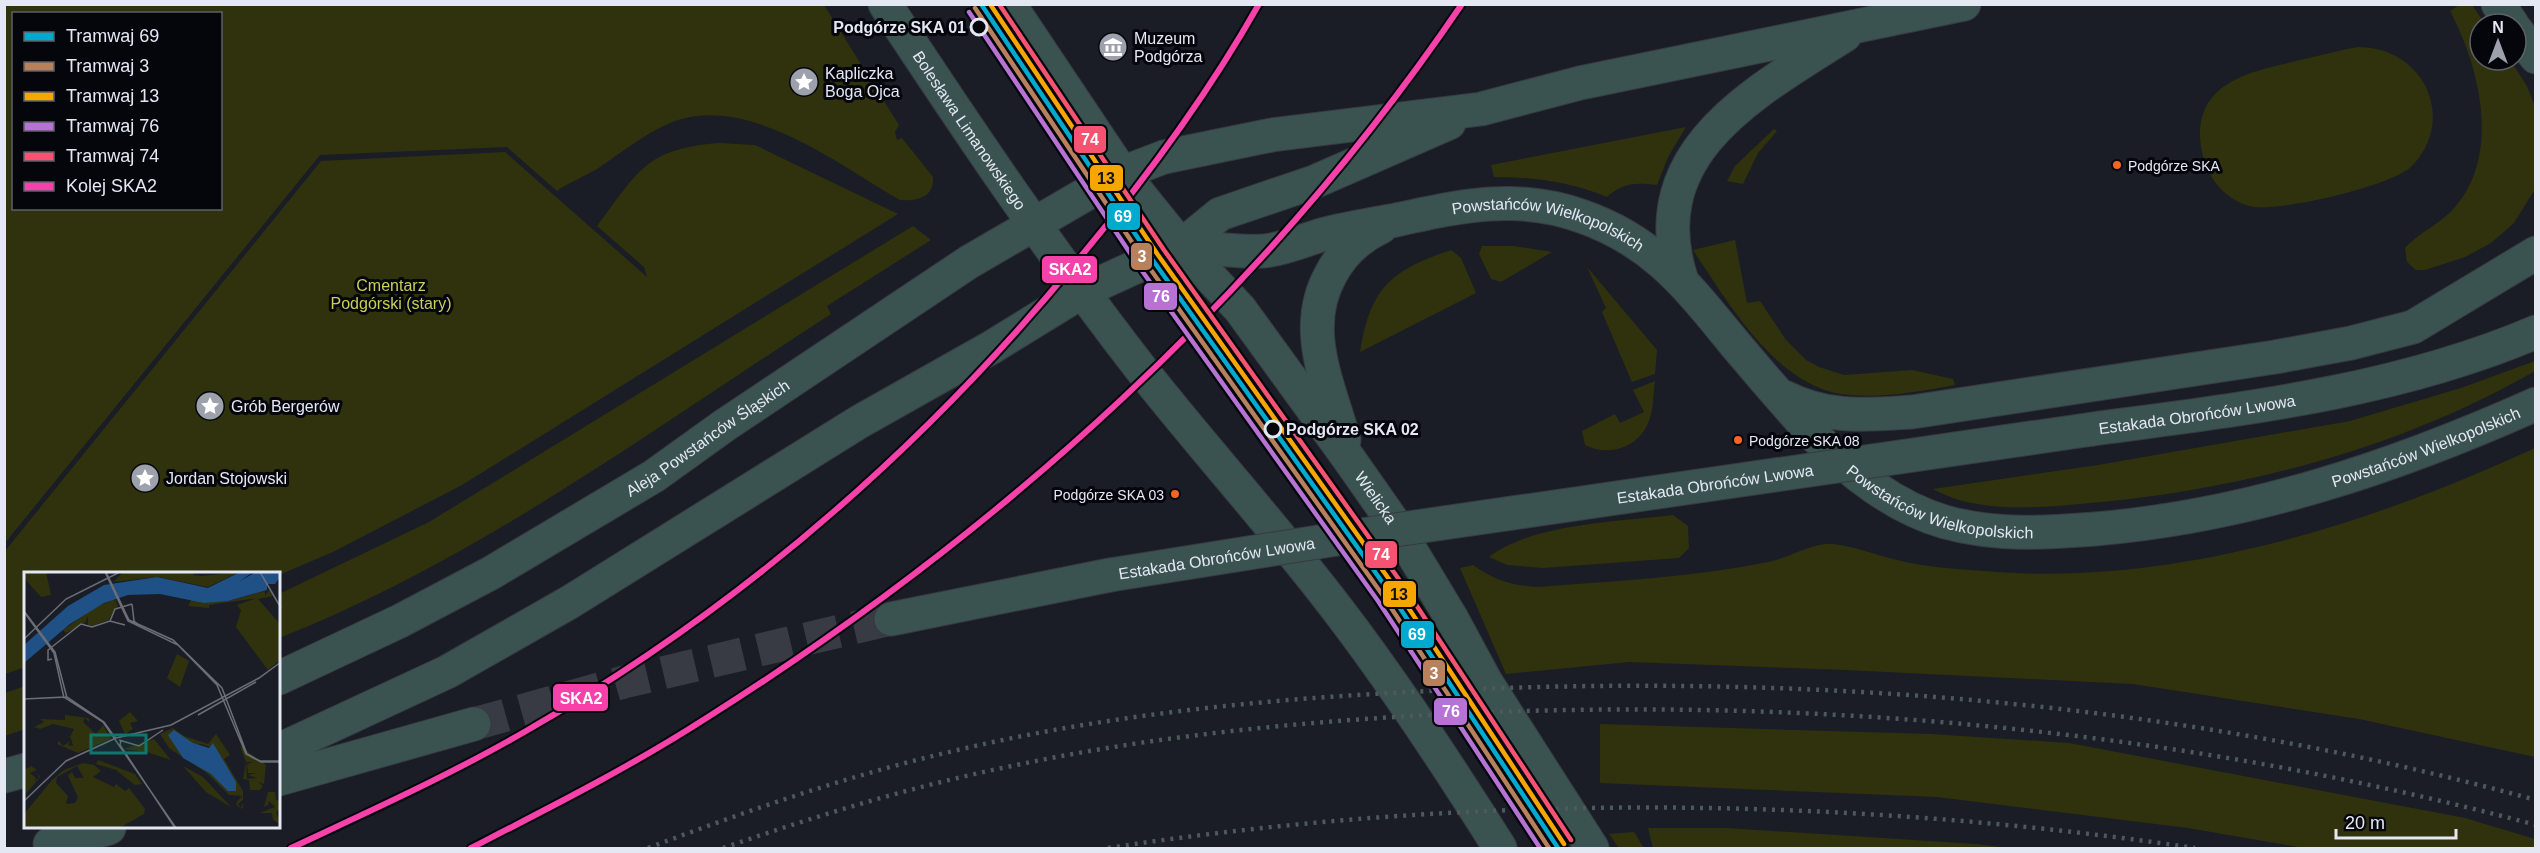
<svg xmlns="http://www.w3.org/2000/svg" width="2540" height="853" viewBox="0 0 2540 853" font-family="Helvetica,sans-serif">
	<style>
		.green { fill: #30320d; fill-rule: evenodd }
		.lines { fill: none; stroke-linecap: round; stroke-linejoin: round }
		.secondary-tunnel { stroke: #383b44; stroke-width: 33; stroke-dasharray: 33 16; stroke-linecap: butt }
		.secondary-casing { stroke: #373a41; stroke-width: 35 }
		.secondary { stroke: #3a5350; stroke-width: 33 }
		.rail { stroke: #4d595b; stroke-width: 4.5; stroke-dasharray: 3 6; stroke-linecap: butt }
		.secondary-bridge-casing { stroke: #373a41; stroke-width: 35; stroke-linecap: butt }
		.secondary-bridge { stroke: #3a5350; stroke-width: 33 }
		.rail-1-casing { stroke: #04060c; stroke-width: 10 }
		.rail-1 { stroke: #f641ab; stroke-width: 6 }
		.tram-1-casing { stroke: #04060c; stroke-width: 9 }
		.tram-2-casing { stroke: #04060c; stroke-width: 9 }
		.tram-3-casing { stroke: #04060c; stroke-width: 9 }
		.tram-4-casing { stroke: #04060c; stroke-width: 9 }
		.tram-5-casing { stroke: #04060c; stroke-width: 9 }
		.tram-1 { stroke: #00a9ce; stroke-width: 4.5 }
		.tram-2 { stroke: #b6815c; stroke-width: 4.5 }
		.tram-3 { stroke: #f7a600; stroke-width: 4.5 }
		.tram-4 { stroke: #b673d3; stroke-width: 4.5 }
		.tram-5 { stroke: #f65372; stroke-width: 4.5 }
		.stop-dot { fill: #04060c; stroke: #e4e8f3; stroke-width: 3 }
		.bus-dot { fill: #f26522; stroke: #04060c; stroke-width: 2 }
		.labels { text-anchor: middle; stroke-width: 6; stroke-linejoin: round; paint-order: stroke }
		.bus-label { font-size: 14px; fill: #e4e8f3; stroke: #04060c; text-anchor: start }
		.stop-label { font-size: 16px; font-weight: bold; fill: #e4e8f3; stroke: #04060c; text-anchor: end }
		.poi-label { font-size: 16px; fill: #e4e8f3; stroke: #04060c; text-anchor: start }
		.street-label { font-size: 16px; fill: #e4e8f3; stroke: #04060c }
		.park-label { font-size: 16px; fill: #cacf57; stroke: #04060c }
		.inset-road { fill: none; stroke: #6b6e77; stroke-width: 1.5 }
		.view { fill: #0f766e; fill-opacity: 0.15; stroke: #0f766e; stroke-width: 3 }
		.inset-edge { fill: none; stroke: #e4e8f3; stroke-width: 3 }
		.line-badge { stroke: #04060c; stroke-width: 2 }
		.badge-label { font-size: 16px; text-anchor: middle; font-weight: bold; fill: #fff }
		.pale-badge-label { font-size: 16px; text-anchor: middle; font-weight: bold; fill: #111 }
	</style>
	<rect width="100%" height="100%" fill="#1a1d25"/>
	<!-- green -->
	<g class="green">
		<path d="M 4,5 L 824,5 L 899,125 L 895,132 L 897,140 L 902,138 L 933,177 C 934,198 917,201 900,200 C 836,163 746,92 670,123 C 644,134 621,153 597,169 C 584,177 569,182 557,191 L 507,147 L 320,155 L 5,543 ZM 14,14 L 220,14 L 220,208 L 14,208 Z"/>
		<path d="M 2459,5 L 2472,5 L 2485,24 L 2480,24 L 2480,60 L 2510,60 L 2527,86 L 2535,107 L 2535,189 L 2514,223 L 2491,243 L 2465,257 L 2425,270 L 2416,270 L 2407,262 L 2405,248 C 2419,232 2441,224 2455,207 C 2501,154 2480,67 2450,11 Z"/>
		<path d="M 2358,47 C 2423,47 2457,117 2413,165 C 2394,186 2282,211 2254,207 C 2241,205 2228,197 2219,187 C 2207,174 2201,155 2200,137 C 2199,82 2250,72 2292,62 C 2314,57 2336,51 2358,47 Z"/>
		<path d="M 1686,127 L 1668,157 L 1657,185 C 1636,183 1624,182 1607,197 C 1570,182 1533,177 1494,177 L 1491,165 Z"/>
		<path d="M 1774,129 L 1777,131 L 1758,153 L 1743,184 L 1727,181 L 1735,166 Z"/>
		<path d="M 719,143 L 755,145 L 898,214 L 462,485 L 333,552 L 279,575 L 26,574 L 25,667 L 5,674 L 5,551 L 321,161 L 505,152 L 647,277 L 644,267 L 597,226 C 639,171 645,149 719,143 Z"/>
		<path d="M 913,226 L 931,240 L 827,306 L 831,314 C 654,428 476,561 279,638 L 279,594 L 429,522 Z"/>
		<path d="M 1735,240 L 1747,303 L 1760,301 L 1786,340 L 1806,360 L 1819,367 L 1844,375 L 1912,370 L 1953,379 L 1955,385 C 1917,392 1879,399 1841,394 C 1775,384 1727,301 1693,250 Z"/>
		<path d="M 1482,246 L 1514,246 L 1552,252 L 1501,282 L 1491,279 L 1479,254 Z"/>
		<path d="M 1451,250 L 1461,258 L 1476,293 L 1360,352 C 1370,288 1391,270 1451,250 Z"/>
		<path d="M 1587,267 L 1657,350 L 1655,374 L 1632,382 L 1602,312 L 1606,308 Z"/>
		<path d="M 2535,361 L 2535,371 C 2398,450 2237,491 2080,504 C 2033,508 1976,513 1933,489 L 2098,465 L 2350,421 L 2461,388 Z"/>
		<path d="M 1655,381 C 1653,394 1654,410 1648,423 C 1638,448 1608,457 1585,445 L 1582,431 L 1615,414 L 1620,423 L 1644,412 L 1633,390 Z"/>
		<path d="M 2535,448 L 2535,757 L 2359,719 L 2133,684 L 1846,670 L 1629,662 L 1506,674 L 1460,568 L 1473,565 C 1494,580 1512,586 1538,587 C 1615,581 1693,577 1768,562 C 1786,559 1815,542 1832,544 C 1854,546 1876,555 1897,560 C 1925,567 1956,569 1984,571 C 2171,588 2368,525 2535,448 Z"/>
		<path d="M 1673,515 L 1688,526 L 1689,548 L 1679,558 L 1543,568 L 1507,565 L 1489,557 C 1534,523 1618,522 1673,515 Z"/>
		<path d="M 25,686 L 25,729 L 5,736 L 5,693 Z"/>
		<path d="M 1600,724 L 1931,734 L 2069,743 L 2465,818 L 2535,839 L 2535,848 L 2304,848 L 2188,828 L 1937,797 L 1600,783 Z"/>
		<path d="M 1648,828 L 1726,828 L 1976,844 L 2009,848 L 1653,848 Z"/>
		<path d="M 1634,832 L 1644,848 L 1619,848 L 1609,834 Z"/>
	</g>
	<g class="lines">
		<!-- secondary-tunnel -->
		<path class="secondary-tunnel" d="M 474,724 L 624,682 L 891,619"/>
		<!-- secondary casing -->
		<g class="secondary-casing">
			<g id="secondary">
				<path id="s1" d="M 885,4 C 968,130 1052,255 1145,374 C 1210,456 1281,534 1344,618 C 1400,692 1451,770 1500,848"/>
				<path id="s2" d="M 1009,4 L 1122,173 L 1181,246 L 1240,309 L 1349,459 L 1396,526 L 1452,619 L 1486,682 L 1592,848"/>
				<path d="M 2498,4 L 2512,24"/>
				<path d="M 2516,30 L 2536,57"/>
				<path id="s3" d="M 1181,246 C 1208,247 1237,253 1264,251 C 1286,249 1308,238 1329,233 C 1351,228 1374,224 1396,220 C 1460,206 1517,193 1581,216 C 1654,241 1688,287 1735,344 C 1761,375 1787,405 1814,435 C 1849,472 1896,508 1945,522 C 1995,536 2044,533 2095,529 C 2249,516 2395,467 2536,404"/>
				<path d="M 1682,281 C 1639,153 1754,93 1845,35"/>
				<path d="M 1784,397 C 1829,419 1863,415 1912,412 L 2275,357 L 2351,343 L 2413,327 L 2536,253"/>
				<path id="s4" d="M 2093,429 C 2243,409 2395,392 2536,332"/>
				<path d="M 1344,440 C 1329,385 1300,329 1331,274 C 1342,253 1360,237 1381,227"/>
				<path d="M 891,619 L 1110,575"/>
				<path id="s5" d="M 279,678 L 400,621 L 491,573 L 654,476 L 725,425 L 969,262 L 1122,173 L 1164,157 L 1272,135 L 1481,109 L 1580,83 L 1964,4"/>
				<path d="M 279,750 L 447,672 L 570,602 L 859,422 L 992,347 L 1083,291 L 1181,246 L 1220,214 L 1314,182 L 1449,123"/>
				<path d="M 4,776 L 26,770"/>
				<path d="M 279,779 L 474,724"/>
				<path d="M 50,844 L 109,828"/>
			</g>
		</g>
		<!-- secondary -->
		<use href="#secondary" class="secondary"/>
		<!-- rail -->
		<g class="rail">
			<path d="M 648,848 C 744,812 841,778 941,754 C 1116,711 1296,696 1476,689 C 1832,675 2191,705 2536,800"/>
			<path d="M 723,848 C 816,816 910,787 1007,767 C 1146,737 1287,723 1428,715 C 1800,695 2175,728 2536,825"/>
			<path d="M 1108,848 C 1470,793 1834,795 2195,848"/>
		</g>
		<!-- secondary-bridge casing -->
		<g class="secondary-bridge-casing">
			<g id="secondary-bridge">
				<path id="s6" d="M 1110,575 L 1381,532 L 2093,429"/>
			</g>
		</g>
		<!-- secondary-bridge -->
		<use href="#secondary-bridge" class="secondary-bridge"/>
		<!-- rail-1 casing -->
		<g class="rail-1-casing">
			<g id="rail-1">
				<path d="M 291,848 C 370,811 450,775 526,731 C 737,610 922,449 1077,261 C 1145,180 1207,96 1259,4"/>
				<path d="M 471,848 C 551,807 632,766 708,717 C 1002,531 1266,293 1462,4"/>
			</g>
		</g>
		<!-- rail-1 -->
		<use href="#rail-1" class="rail-1"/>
		<!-- tram-1 casing -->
		<g class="tram-1-casing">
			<path id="tram-1" d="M 981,4 L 1152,259 L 1390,593 L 1558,848"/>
		</g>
		<!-- tram-2 casing -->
		<g class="tram-2-casing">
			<path id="tram-2" d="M 975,8 L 1146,263 L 1384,597 L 1549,848"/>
		</g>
		<!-- tram-3 casing -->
		<g class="tram-3-casing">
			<path id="tram-3" d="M 990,4 L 1158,255 L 1396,589 L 1564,844"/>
		</g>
		<!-- tram-4 casing -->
		<g class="tram-4-casing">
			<path id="tram-4" d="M 969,12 L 1140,268 L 1378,601 L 1540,848"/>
		</g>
		<!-- tram-5 casing -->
		<g class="tram-5-casing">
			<path id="tram-5" d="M 999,4 L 1164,250 L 1403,585 L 1571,840"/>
		</g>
		<!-- tram-1 -->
		<use href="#tram-1" class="tram-1"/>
		<!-- tram-2 -->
		<use href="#tram-2" class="tram-2"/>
		<!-- tram-3 -->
		<use href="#tram-3" class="tram-3"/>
		<!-- tram-4 -->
		<use href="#tram-4" class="tram-4"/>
		<!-- tram-5 -->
		<use href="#tram-5" class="tram-5"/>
	</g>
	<!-- icons -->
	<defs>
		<g id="museum-disc" transform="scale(1.5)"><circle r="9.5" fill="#9da1ab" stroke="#04060c"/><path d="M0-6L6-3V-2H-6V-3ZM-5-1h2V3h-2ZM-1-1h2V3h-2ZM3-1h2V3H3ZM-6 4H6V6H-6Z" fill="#fff"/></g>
		<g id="sight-disc" transform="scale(1.5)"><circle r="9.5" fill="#9da1ab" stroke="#04060c"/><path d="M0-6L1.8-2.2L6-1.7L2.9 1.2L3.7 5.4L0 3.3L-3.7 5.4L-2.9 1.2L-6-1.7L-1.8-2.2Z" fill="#fff"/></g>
	</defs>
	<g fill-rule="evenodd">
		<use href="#museum-disc" x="1113" y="47"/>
		<use href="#sight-disc" x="804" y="82"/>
		<use href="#sight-disc" x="210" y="406"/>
		<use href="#sight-disc" x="145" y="478"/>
	</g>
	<!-- markers -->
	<g class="stop-dot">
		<circle cx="979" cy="27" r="8"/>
		<circle cx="1273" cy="429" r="8"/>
	</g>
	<g class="bus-dot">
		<circle cx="2117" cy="165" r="5"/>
		<circle cx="1738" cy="440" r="5"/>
		<circle cx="1175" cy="494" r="5"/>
	</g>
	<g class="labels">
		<!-- bus labels -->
		<g class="bus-label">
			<text x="2128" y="171">Podgórze SKA</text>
			<text x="1749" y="446">Podgórze SKA 08</text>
			<text x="1164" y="500" text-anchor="end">Podgórze SKA 03</text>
		</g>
		<!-- stop labels -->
		<g class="stop-label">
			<text x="966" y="33">Podgórze SKA 01</text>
			<text x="1286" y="435" text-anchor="start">Podgórze SKA 02</text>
		</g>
		<!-- poi labels -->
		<g class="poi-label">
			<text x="1134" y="44">Muzeum<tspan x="1134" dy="18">Podgórza</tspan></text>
			<text x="825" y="79">Kapliczka<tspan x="825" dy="18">Boga Ojca</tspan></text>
			<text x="231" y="412">Grób Bergerów</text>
			<text x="166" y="484">Jordan Stojowski</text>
		</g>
		<!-- street labels -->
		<g class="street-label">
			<text dy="6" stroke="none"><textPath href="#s1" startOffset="152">Bolesława Limanowskiego</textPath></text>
			<text dy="6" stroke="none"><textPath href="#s3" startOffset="376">Powstańców Wielkopolskich</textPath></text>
			<text dy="6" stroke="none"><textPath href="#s4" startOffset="105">Estakada Obrońców Lwowa</textPath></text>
			<text dy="6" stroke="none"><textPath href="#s5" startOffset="492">Aleja Powstańców Śląskich</textPath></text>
			<text dy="6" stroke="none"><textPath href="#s3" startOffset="1383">Powstańców Wielkopolskich</textPath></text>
			<text dy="6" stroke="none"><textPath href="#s6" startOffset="612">Estakada Obrońców Lwowa</textPath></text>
			<text dy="6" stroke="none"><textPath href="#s3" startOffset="879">Powstańców Wielkopolskich</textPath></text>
			<text dy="6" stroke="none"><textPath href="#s2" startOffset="616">Wielicka</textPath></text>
			<text dy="6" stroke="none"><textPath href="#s6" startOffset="108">Estakada Obrońców Lwowa</textPath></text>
		</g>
		<!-- park labels -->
		<g class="park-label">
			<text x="391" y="291">Cmentarz<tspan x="391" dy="18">Podgórski (stary)</tspan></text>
		</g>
	</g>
	<!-- overview -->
	<g transform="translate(24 572)">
		<rect width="256" height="256" fill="#1a1d25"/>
		<path d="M 0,0 L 22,0 L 27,23 L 17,25 L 0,6 ZM 99,0 L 173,0 L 169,3 L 178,4 L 215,0 L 184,15 L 134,5 L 89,10 ZM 245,18 L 249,24 L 234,27 L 256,52 L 256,88 L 244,98 L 212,55 L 217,38 L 213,33 L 233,26 L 185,33 L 185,36 L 164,34 L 167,28 L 204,29 L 241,19 L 241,24 ZM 91,27 L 94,34 L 84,48 L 68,54 L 64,53 L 64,44 L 61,51 L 42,61 L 39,58 L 70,36 ZM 153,82 L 165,89 L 156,115 L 143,106 ZM 106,140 L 114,149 L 106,151 L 109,157 L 101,162 L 95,149 ZM 41,143 L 71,147 L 65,146 L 65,150 L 61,146 L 59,150 L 72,162 L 79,153 L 87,167 L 54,181 L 33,172 L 35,169 L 39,174 L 46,169 L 44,173 L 49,174 L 47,166 L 39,162 L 46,165 L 50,157 L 29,152 L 16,157 L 10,155 L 20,150 L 16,147 L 41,148 ZM 149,156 L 160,164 L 184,172 L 192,162 L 206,183 L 200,187 L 219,219 L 219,228 L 214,232 L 217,236 L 219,231 L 219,237 L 213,234 L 212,231 L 218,224 L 205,223 L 183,201 L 145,176 L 136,162 ZM 177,172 L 186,175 L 196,189 L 197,209 L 179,195 L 172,173 ZM 130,167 L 147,188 L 123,180 L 100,177 ZM 216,174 L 242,193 L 240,212 L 234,210 L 239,214 L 236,218 L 226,218 L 225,208 L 219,207 L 222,190 L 223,207 L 233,206 L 224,203 L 233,201 L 224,201 L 223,192 L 229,190 L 222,190 ZM 74,188 L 111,202 L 118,212 L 111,213 L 92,198 L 72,192 ZM 59,191 L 70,193 L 77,199 L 69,205 L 90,215 L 92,212 L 101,219 L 105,216 L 121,237 L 120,242 L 95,256 L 0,256 L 0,242 L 28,208 L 40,198 ZM 53,194 L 60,206 L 51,206 L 48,200 L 44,204 L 54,225 L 51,231 L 42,232 L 44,224 L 32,211 L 33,205 ZM 7,194 L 13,198 L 6,201 L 12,206 L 10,209 L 15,206 L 13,200 L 16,205 L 2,222 L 0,198 ZM 159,194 L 179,205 L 207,235 L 182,220 ZM 244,220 L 251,220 L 252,228 L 256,229 L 256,237 L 252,240 L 256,252 L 249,248 L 248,241 L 236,241 L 251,235 L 245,229 L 244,233 L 240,235 Z" fill="#30320d" fill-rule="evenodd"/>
		<path d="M 216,0 L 229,0 L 216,9 L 232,0 L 256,0 L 256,5 L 251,12 L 243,12 L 243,18 L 204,29 L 180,31 L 136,22 L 104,23 L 80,31 L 46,52 L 0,91 L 0,73 L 44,34 L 80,13 L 133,5 L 184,16 ZM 150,158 L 169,171 L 185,176 L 189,171 L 212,210 L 212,219 L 204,219 L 187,202 L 159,186 L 144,163 Z" fill="#1f5086"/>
		<path class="inset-road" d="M 81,0 L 104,49 L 154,73 L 193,113 L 222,182 L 237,190 L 257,190M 82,0 L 105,48 L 149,68 L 198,116 L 223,182 L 236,189 L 257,189M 236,0 L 257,36M 108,32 L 110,49 L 115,53M 0,39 L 31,80 L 43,126M 0,40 L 30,81 L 40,126M 86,49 L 91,37 L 108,32M 0,67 L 42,27 L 94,1M 28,87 L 24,88 L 24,78 L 57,52 L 68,55 L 86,49 L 101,53M 0,127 L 43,125 L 80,150 L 92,167M 0,127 L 40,125 L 79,150 L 152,256M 174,143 L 232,110M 95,168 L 115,174 L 139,158M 97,168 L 96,173 L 151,256M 0,229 L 42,189 L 92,166 L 147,153 L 235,106 L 257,90"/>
		<path class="view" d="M 67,163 L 122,163 L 122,181 L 67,181 Z"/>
		<rect width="256" height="256" class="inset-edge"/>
	</g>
	<g class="line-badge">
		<rect x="1073" y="125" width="34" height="29" rx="6" fill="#f65372"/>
		<rect x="1089" y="164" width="35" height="28" rx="6" fill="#f7a600"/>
		<rect x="1106" y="202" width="35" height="29" rx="6" fill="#00a9ce"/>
		<rect x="1130" y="242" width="23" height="29" rx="6" fill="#b6815c"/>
		<rect x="1041" y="255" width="57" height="29" rx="6" fill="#f641ab"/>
		<rect x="1143" y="282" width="35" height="29" rx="6" fill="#b673d3"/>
		<rect x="1364" y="540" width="34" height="29" rx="6" fill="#f65372"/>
		<rect x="1382" y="580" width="35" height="28" rx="6" fill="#f7a600"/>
		<rect x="1400" y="620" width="35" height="29" rx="6" fill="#00a9ce"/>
		<rect x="1422" y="659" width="24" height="28" rx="6" fill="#b6815c"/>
		<rect x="552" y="683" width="57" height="29" rx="6" fill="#f641ab"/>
		<rect x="1433" y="697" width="35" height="29" rx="6" fill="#b673d3"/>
	</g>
	<g class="badge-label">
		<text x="1090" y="145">74</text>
		<text x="1123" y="222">69</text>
		<text x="1142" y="262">3</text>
		<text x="1070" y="275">SKA2</text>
		<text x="1161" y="302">76</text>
		<text x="1381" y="560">74</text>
		<text x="1417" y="640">69</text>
		<text x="1434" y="679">3</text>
		<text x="581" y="704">SKA2</text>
		<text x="1451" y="717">76</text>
	</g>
	<g class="pale-badge-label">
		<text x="1106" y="184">13</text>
		<text x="1399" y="600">13</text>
	</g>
	<!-- border -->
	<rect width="2540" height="853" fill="none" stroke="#e4e8f3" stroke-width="12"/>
	<!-- legend -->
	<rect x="12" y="12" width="210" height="198" fill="#04060c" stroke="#5e6068" stroke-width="1.5"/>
	<rect x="24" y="32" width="30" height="9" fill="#00a9ce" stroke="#5e6068" stroke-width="1.5"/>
	<text x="66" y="42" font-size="18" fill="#e4e8f3">Tramwaj 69</text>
	<rect x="24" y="62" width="30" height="9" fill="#b6815c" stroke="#5e6068" stroke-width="1.5"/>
	<text x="66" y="72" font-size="18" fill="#e4e8f3">Tramwaj 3</text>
	<rect x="24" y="92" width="30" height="9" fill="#f7a600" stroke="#5e6068" stroke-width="1.5"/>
	<text x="66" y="102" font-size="18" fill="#e4e8f3">Tramwaj 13</text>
	<rect x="24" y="122" width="30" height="9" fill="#b673d3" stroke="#5e6068" stroke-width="1.5"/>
	<text x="66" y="132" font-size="18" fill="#e4e8f3">Tramwaj 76</text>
	<rect x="24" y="152" width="30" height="9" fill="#f65372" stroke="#5e6068" stroke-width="1.5"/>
	<text x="66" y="162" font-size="18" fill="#e4e8f3">Tramwaj 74</text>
	<rect x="24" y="182" width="30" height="9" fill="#f641ab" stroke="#5e6068" stroke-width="1.5"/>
	<text x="66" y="192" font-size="18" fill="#e4e8f3">Kolej SKA2</text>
	<!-- north arrow -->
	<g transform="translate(2498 42)"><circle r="28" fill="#04060c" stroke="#5e6068" stroke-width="1.5"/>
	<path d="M0-4.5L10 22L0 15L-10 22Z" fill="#9da1ab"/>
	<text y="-9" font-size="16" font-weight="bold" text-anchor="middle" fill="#e4e8f3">N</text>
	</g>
	<!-- scale -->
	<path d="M2336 829v9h120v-9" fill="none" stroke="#e4e8f3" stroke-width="3"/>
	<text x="2345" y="829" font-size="18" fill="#e4e8f3" stroke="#04060c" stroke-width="4.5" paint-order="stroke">20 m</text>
</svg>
